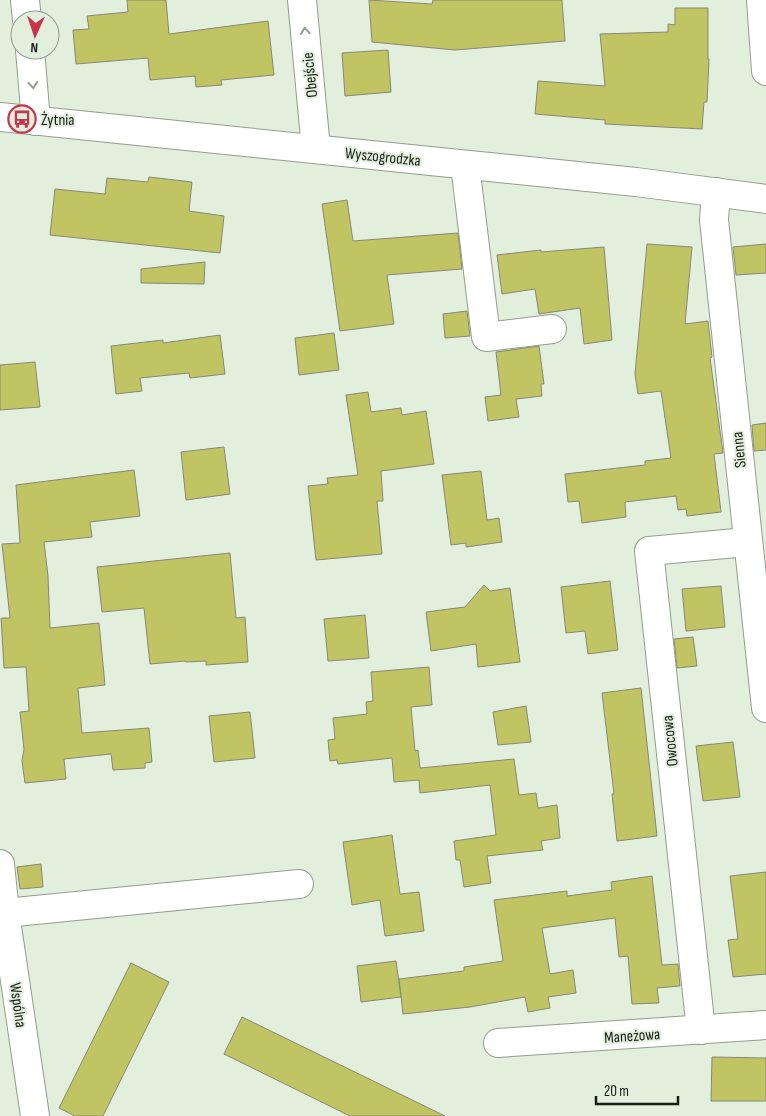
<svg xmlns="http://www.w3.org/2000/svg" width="766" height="1116" viewBox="0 0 766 1116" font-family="'Sofia Sans Condensed',sans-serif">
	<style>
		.building { fill: #c1c463; stroke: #878876 }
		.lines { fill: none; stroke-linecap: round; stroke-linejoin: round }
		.minor-casing { stroke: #929d8c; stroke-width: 30 }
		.minor { stroke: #fff; stroke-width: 28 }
		.oneway { stroke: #989997 }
		.labels { text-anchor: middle; stroke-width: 4; stroke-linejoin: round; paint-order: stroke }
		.street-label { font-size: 16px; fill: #191d17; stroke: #e3efdd }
		.poi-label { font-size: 16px; fill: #191d17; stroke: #e3efdd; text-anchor: start }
	</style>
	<rect width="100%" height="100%" fill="#e3efdd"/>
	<!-- building -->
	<g class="building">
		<path d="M 127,0 L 166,0 L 169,34 L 268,21 L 274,75 L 221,80 L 222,85 L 196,87 L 195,76 L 150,80 L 148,58 L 76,64 L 73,30 L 89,29 L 87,16 L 128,12 Z"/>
		<path d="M 369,0 L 432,4 L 433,0 L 562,0 L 565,41 L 455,50 L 372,42 Z"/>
		<path d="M 675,8 L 708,8 L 708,59 L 709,59 L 707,102 L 704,102 L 702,129 L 605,124 L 605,120 L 535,114 L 538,81 L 605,86 L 600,34 L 668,32 L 668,24 L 675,25 Z"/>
		<path d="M 388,50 L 391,92 L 345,96 L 342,53 Z"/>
		<path d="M 149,177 L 192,182 L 189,211 L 224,216 L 220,253 L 50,235 L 55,189 L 105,194 L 107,178 L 148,182 Z"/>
		<path d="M 347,200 L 353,241 L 458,233 L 462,269 L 387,275 L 394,324 L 340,331 L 322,204 Z"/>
		<path d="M 647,244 L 692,247 L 685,324 L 708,321 L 712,357 L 710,358 L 723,453 L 714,454 L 721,512 L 687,516 L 686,509 L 678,510 L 676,496 L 625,502 L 626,517 L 582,523 L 579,501 L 568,502 L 565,474 L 645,465 L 645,461 L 671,458 L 661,391 L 638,394 L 635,374 Z"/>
		<path d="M 766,244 L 766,273 L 736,275 L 733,247 Z"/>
		<path d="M 604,247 L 612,340 L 584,344 L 580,308 L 539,314 L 535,289 L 502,294 L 497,255 L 541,250 L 541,252 Z"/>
		<path d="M 205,262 L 204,284 L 141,283 L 141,269 Z"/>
		<path d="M 467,311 L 470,336 L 445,338 L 443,314 Z"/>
		<path d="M 334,333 L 339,370 L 299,375 L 295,338 Z"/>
		<path d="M 220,335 L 225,374 L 190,378 L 189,373 L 140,378 L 142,391 L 116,394 L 111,346 L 163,340 L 163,343 Z"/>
		<path d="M 539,346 L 544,384 L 541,384 L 542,396 L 516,399 L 519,417 L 488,421 L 485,397 L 501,395 L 496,352 Z"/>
		<path d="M 35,362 L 40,407 L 0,410 L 0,365 Z"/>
		<path d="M 368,392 L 371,412 L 401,408 L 402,415 L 426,411 L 434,464 L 381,471 L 383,501 L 377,501 L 382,554 L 316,560 L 308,486 L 328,484 L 327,478 L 358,475 L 346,395 Z"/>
		<path d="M 766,423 L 766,450 L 754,451 L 752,425 Z"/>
		<path d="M 224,447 L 230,494 L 186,500 L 181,452 Z"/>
		<path d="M 134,470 L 140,516 L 90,522 L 92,537 L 44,542 L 48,576 L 50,628 L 99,623 L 105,685 L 78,688 L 82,733 L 149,728 L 152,762 L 145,763 L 145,768 L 113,770 L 111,754 L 64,759 L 66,779 L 25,783 L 22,761 L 24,749 L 20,712 L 29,711 L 26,667 L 4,668 L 1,618 L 10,618 L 2,544 L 20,543 L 16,485 Z"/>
		<path d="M 481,471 L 487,520 L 499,518 L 502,542 L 466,547 L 466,543 L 451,545 L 442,475 Z"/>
		<path d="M 230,553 L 236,618 L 245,617 L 248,662 L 206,665 L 206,661 L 186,662 L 185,661 L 150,664 L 144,608 L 102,612 L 97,567 Z"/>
		<path d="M 610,581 L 618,650 L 588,654 L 585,631 L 566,633 L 561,587 Z"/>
		<path d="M 484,585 L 490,591 L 510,588 L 520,662 L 478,667 L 476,644 L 431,651 L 426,612 L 465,607 Z"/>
		<path d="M 721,586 L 725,627 L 686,631 L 682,589 Z"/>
		<path d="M 365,615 L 369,658 L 328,661 L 324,619 Z"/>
		<path d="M 693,637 L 697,666 L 677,668 L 674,639 Z"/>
		<path d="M 429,667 L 432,705 L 411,707 L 415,751 L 418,750 L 420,768 L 514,759 L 519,795 L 536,793 L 538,808 L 557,805 L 560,838 L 541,841 L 543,850 L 487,856 L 491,883 L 464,887 L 460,860 L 456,860 L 454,841 L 496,835 L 490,785 L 420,793 L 419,780 L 394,782 L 392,758 L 338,764 L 337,760 L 330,761 L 328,740 L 335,739 L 333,718 L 367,714 L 366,702 L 373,701 L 371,672 Z"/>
		<path d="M 641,688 L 657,836 L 617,841 L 612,794 L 614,794 L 602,693 Z"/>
		<path d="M 526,706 L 531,742 L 498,745 L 493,712 Z"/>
		<path d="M 250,712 L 255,758 L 214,762 L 209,716 Z"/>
		<path d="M 733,742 L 740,797 L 703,801 L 696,746 Z"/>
		<path d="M 392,835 L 400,894 L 419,892 L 424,931 L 385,936 L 380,900 L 352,905 L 343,842 Z"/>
		<path d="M 41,864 L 43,887 L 20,889 L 17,867 Z"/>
		<path d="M 766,872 L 766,974 L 733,977 L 728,940 L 738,939 L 730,876 Z"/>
		<path d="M 652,876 L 662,965 L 678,964 L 680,986 L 657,988 L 659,1003 L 632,1004 L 628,956 L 619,957 L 615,918 L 542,928 L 550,974 L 573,970 L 576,993 L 548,997 L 550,1008 L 528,1012 L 525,997 L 470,1007 L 403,1014 L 399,979 L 464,971 L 464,967 L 503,961 L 494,900 L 567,891 L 567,896 L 612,890 L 611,882 Z"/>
		<path d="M 396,961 L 401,997 L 361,1002 L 357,966 Z"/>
		<path d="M 131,963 L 169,982 L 103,1116 L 75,1116 L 59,1108 Z"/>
		<path d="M 242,1017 L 445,1116 L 350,1116 L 224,1054 Z"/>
		<path d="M 712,1057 L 766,1058 L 766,1101 L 711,1101 Z"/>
	</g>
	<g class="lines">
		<!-- minor casing -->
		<g class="minor-casing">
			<g id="minor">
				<path d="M 25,0 L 27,20"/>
				<path d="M 302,0 L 316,149"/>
				<path d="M 761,0 L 766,71"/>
				<path d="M 30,50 L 36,121"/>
				<path d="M 0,117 L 636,182 L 766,199"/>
				<path d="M 465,165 L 486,337 L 552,329"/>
				<path d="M 716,192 L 714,220 L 766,708"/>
				<path d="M 0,864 L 5,913 L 35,1116"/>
				<path d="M 5,913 L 299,884"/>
				<path d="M 701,1030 L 649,551 L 747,542"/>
				<path d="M 498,1043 L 766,1025"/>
			</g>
		</g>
		<!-- minor -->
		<use href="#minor" class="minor"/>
	</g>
	<!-- one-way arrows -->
	<defs><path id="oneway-chevron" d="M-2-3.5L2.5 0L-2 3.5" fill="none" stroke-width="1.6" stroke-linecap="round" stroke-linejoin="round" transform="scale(1.25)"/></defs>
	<g class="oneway">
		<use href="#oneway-chevron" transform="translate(305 31) rotate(-96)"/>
		<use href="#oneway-chevron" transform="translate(33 85) rotate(85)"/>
	</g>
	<!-- icons -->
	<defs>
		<g id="bus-ring" transform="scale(1.4375)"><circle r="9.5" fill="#e3efdd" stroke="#c5344c" stroke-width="1.5"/><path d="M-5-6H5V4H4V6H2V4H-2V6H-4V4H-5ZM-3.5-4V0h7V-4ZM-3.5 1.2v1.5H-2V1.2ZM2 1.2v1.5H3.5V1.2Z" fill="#c5344c"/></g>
	</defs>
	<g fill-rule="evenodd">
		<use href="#bus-ring" x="22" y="119"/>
	</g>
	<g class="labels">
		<!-- street labels -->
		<g class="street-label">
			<text transform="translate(309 75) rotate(-96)" y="6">Obejście</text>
			<text transform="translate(383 156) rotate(6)" y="6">Wyszogrodzka</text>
			<text transform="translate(738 450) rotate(-96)" y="6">Sienna</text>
			<text transform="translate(669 741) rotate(-96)" y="6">Owocowa</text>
			<text transform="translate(19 1005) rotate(82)" y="6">Wspólna</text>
			<text transform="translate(632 1035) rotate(-4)" y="6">Maneżowa</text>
		</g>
		<!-- poi labels -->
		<g class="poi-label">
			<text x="41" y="125">Żytnia</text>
		</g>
	</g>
	<!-- north arrow -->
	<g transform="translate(35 35) rotate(183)"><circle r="24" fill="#e3efdd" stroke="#929b8e"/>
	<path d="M0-4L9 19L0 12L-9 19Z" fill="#c5344c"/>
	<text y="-8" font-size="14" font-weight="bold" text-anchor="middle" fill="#191d17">N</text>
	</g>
	<!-- scale -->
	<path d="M596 1096v8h82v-8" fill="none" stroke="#191d17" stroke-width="2.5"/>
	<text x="604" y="1096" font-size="15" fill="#191d17" stroke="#e3efdd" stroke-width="4" paint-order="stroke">20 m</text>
</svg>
